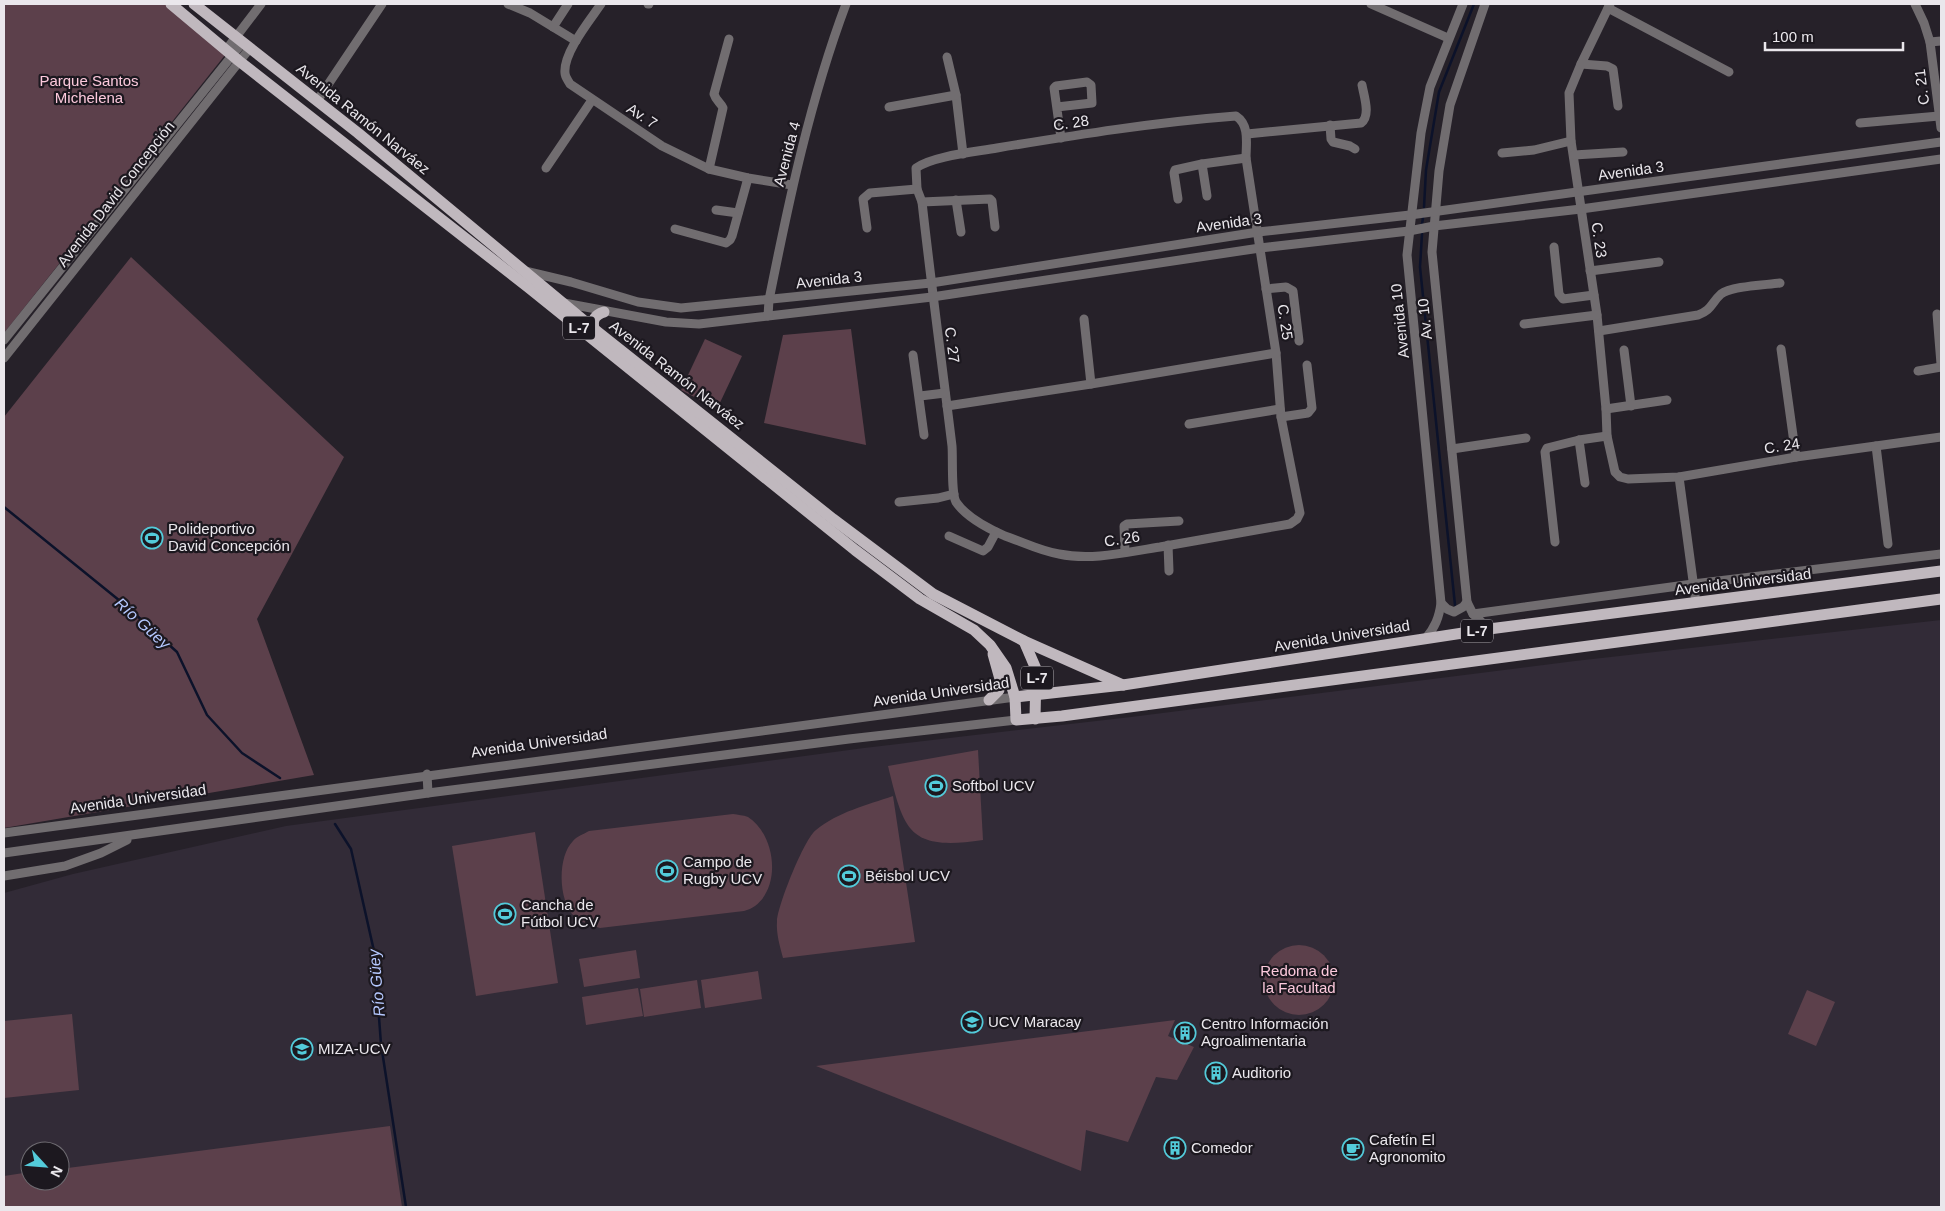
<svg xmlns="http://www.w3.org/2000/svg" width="1945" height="1211" viewBox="0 0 1945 1211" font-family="Arial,sans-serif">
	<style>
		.built { fill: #322b37; fill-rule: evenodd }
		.green { fill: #5c404b }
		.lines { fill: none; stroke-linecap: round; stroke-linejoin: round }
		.stream { stroke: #0c122a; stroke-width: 2.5 }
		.minor { stroke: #716d70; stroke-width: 9 }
		.major { stroke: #c0b8be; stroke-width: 11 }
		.labels { text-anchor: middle; stroke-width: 4.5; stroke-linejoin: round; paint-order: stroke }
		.shield { fill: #1c181f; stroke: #aca9ae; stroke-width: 1 }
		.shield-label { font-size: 14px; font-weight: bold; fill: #eae7ec }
		.park-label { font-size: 15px; fill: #fcc9dc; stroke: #1c181f }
		.street-label { font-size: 15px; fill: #eae7ec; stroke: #1c181f }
		.poi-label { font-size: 15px; fill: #eae7ec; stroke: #1c181f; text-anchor: start }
		.water-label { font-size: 16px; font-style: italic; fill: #b5c8ff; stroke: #1c181f }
	</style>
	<rect width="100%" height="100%" fill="#262129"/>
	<!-- built -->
	<path class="built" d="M 1941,620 L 1941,1207 L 4,1207 L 4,893 L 73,874 L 286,826 L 864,748 L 1131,717 L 1575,661 ZM 30,1151 L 60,1151 L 60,1181 L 30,1181 Z"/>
	<!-- green -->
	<g class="green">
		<path d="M 4,4 L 170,4 L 229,50 L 4,333 Z"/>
		<path d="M 131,257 L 344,457 L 257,619 L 314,775 L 4,828 L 4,417 Z"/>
		<path d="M 851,329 L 866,445 L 764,423 L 783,335 Z"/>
		<path d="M 705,339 L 742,356 L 717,409 L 681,390 Z"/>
		<path d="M 978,750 L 983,840 C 909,851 904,832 888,766 Z"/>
		<path d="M 893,796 L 915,942 L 783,958 C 780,946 776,934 777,921 C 778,905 804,839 816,830 C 838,812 867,805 893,796 Z"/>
		<path d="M 733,814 C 738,815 743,815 748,817 C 775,834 782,886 755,906 C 752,908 748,910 744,911 L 600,928 C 592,925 582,923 575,917 C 558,902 557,857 573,841 C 577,836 584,834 589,831 Z"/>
		<path d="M 535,832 L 558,983 L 476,996 L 452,846 Z"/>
		<circle cx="1299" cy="980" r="35"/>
		<path d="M 636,950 L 640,978 L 584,987 L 579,959 Z"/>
		<path d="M 758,971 L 762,999 L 705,1008 L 701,980 Z"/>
		<path d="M 697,980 L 701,1008 L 644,1017 L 640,989 Z"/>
		<path d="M 638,988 L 643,1016 L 586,1025 L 582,997 Z"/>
		<path d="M 1807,990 L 1835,1002 L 1816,1046 L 1788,1034 Z"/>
		<path d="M 72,1014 L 79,1090 L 4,1098 L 4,1021 Z"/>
		<path d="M 1175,1020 L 1168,1036 L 1194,1047 L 1177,1080 L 1156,1077 L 1128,1142 L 1086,1130 L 1081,1171 L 816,1066 Z"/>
		<path d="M 390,1126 L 402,1207 L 4,1207 L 4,1176 L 30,1172 L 30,1181 L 60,1181 L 60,1169 Z"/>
	</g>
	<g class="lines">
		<!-- stream -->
		<g class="stream">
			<path d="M 1424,207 L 1426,170 L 1439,92 L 1474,4"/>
			<path d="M 1422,224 L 1423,218"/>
			<path d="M 1422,234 L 1420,267 L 1455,605"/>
			<path d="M 4,507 L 125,605 L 177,652 L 207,715 L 242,753 L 280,778"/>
			<path d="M 335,824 L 351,849 L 374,951 L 381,1044 L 406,1207"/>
		</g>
		<!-- minor -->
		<g class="minor">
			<path d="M 508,4 L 530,13 L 576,41"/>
			<path d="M 601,4 C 590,20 563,53 565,73 C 565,77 568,80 570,84 L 662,146 L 709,169 L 748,178 L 792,185"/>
			<path d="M 648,4 L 649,4"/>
			<path d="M 1371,4 L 1448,38"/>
			<path d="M 1485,4 L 1450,105 L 1439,171 L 1432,252 L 1467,602 L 1473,614 L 1489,629"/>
			<path d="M 1610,4 L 1581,64 L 1569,93 L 1571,141 L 1597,315 L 1606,409 L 1607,436 L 1615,472 L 1620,477 L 1628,479 L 1679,477 L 1796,457 L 1941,437"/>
			<path d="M 1915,4 L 1924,23 L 1930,42 L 1941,128"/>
			<path d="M 1608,8 L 1729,72"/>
			<path d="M 553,27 L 568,4"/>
			<path d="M 1930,42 L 1941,41"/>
			<path d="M 226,50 L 261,4"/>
			<path d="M 947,57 L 956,95 L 963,154"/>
			<path d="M 1581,64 L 1607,66 L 1613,69 L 1618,106"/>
			<path d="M 317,101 L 382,4"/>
			<path d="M 889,107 L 956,95"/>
			<path d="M 1057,107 L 1092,103 L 1091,85 L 1087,82 L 1056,86 L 1054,88 L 1061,138"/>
			<path d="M 1236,116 C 1250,125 1246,144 1246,158 L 1276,353 L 1281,417 L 1300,513 L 1297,519 L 1290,524 C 1247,532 1203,539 1160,547 C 1127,552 1092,561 1059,554 C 1040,551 1023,542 1005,536 C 989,529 966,517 956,502 C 951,493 953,458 952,446 C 942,364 931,283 922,202 L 917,189 L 916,168 C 932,156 975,152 997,148 C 1076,135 1156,122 1236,116 Z"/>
			<path d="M 1860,123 L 1939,116"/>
			<path d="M 1330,125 L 1331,139 L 1333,142 L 1350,146 L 1355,149"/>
			<path d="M 1247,134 L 1361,123 C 1371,116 1364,96 1362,85"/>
			<path d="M 1502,153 L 1534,150 L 1571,141"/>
			<path d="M 1574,155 L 1623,152"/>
			<path d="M 1202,164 L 1207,196"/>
			<path d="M 546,168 L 592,100"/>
			<path d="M 709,169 L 723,108 C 721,103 716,101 714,94 L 729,39"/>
			<path d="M 1178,199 L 1174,173 L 1175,170 L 1202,164 L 1246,158"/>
			<path d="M 956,200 L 961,232"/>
			<path d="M 922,202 L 990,199 L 992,201 L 995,227"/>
			<path d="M 716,210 L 738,213"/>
			<path d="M 867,228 L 863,199 L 870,193 L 917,189"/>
			<path d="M 675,229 L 726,243 L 730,240 L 732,236 L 748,178"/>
			<path d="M 1554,247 L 1559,294 L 1563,299 L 1594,295"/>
			<path d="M 525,271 L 571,282 L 638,302 L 681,308 L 931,283 L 1258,232 L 1410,215 L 1941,142"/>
			<path d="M 1590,271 L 1659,262"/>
			<path d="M 1266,289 L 1286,287 L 1293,291 L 1299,341"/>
			<path d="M 564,303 L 666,322 L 699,324 L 932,297 L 1260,248 L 1409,231 L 1434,226 L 1581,209 L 1941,159"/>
			<path d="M 1937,314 L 1941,364"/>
			<path d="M 768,316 L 769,300 C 789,200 810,100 846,4"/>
			<path d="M 1084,319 L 1091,384"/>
			<path d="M 1524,324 L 1597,315"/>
			<path d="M 1599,331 L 1698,315 C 1712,310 1711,303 1721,294 C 1731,286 1766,285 1780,283"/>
			<path d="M 4,340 L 243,42"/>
			<path d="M 1781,349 L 1796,457"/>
			<path d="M 1624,350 L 1631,406"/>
			<path d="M 913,355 L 924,435"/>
			<path d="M 4,358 L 250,48"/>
			<path d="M 1918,371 L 1941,367"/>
			<path d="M 920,396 L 945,393"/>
			<path d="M 947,406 L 1091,384 L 1276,353"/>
			<path d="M 1606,409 L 1667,400"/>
			<path d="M 1281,417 L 1308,413 L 1312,408 L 1307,365"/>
			<path d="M 1189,424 L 1280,409"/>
			<path d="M 1579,440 L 1585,483"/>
			<path d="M 1876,446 L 1888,544"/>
			<path d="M 1452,449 L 1526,438"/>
			<path d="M 1679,477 L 1696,603"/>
			<path d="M 899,502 L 938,498 L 954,494"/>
			<path d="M 949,536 L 983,551 L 988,547 L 996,532"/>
			<path d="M 1555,542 L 1545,452 L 1547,448 L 1579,440 L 1607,436"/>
			<path d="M 1168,545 L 1169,571"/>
			<path d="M 1125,552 L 1124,526 L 1127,524 L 1179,521"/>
			<path d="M 1441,603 L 1447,609 L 1454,612 L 1463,607 L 1467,602"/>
			<path d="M 1473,614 L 1693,584 L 1941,554"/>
			<path d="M 1426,638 C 1435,627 1439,618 1441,603 L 1407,255 L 1421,133 L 1430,87 L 1463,4"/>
			<path d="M 427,774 L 428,793"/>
			<path d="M 4,833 C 341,786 678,741 1015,697"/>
			<path d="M 4,853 L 428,793 L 849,739 L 1016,720"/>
			<path d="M 4,876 L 65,866 L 101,853 L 127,840"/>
		</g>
		<!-- major -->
		<g class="major">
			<path d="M 171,4 L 239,61 L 529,288 L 855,550 L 920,599 L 974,630 L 990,645 L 1006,668 L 1015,697 L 1016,720 L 1062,716 L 1941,599"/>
			<path d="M 194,4 L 358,133 L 594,329 L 833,519 L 933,594 L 1024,641 L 1123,685"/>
			<path d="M 594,329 C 592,319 595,315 604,312"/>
			<path d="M 1024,641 L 1036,669 L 1035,719"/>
			<path d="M 1015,697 L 1123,685 L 1489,629 L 1941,571"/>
			<path d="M 989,700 L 999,690 L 1000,679 L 993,654"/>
		</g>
	</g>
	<!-- icons -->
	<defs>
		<g id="stadium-ring" transform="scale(1.125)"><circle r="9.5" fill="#1c181f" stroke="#53cbda" stroke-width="1.5"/><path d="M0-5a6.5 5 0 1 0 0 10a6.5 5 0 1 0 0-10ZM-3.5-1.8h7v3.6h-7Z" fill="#53cbda"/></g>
		<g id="university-ring" transform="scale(1.125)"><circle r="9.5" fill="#1c181f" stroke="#53cbda" stroke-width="1.5"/><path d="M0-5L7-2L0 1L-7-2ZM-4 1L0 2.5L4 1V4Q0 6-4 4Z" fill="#53cbda"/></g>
		<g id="building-ring" transform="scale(1.125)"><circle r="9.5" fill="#1c181f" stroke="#53cbda" stroke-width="1.5"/><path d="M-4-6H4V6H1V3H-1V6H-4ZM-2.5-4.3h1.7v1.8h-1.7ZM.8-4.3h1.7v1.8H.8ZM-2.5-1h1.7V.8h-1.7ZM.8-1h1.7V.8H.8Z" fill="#53cbda"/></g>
		<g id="cafe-ring" transform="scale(1.125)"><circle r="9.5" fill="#1c181f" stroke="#53cbda" stroke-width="1.5"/><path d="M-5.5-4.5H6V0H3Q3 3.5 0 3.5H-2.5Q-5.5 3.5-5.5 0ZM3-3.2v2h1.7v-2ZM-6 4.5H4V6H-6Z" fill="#53cbda"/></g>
	</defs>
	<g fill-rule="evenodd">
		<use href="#stadium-ring" x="152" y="538"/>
		<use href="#stadium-ring" x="936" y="786"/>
		<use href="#stadium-ring" x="667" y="871"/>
		<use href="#stadium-ring" x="849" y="876"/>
		<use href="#stadium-ring" x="505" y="914"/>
		<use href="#university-ring" x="972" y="1022"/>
		<use href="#building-ring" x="1185" y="1033"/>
		<use href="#university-ring" x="302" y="1049"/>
		<use href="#building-ring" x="1216" y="1073"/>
		<use href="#building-ring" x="1175" y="1148"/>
		<use href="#cafe-ring" x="1353" y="1149"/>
	</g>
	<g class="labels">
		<!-- shield labels -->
		<g class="shield">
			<rect x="563" y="316.5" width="32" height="23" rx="4"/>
			<rect x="1461" y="619.5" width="32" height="23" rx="4"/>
			<rect x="1021" y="666.5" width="32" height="23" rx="4"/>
		</g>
		<g class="shield-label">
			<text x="579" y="333">L-7</text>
			<text x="1477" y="636">L-7</text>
			<text x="1037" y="683">L-7</text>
		</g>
		<!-- park labels -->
		<g class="park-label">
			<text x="89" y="86">Parque Santos<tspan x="89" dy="17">Michelena</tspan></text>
			<text x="1299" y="976">Redoma de<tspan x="1299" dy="17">la Facultad</tspan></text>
		</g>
		<!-- street labels -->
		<g class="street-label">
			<text transform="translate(1922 87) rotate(-97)" y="5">C. 21</text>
			<text transform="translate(642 116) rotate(33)" y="5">Av. 7</text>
			<text transform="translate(363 119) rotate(39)" y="5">Avenida Ramón Narváez</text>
			<text transform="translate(1071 123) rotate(-8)" y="5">C. 28</text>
			<text transform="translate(787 154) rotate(-75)" y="5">Avenida 4</text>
			<text transform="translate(1631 171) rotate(-8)" y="5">Avenida 3</text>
			<text transform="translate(116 194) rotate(-52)" y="5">Avenida David Concepción</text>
			<text transform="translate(1229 223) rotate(-8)" y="5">Avenida 3</text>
			<text transform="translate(1599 240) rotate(82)" y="5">C. 23</text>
			<text transform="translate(829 280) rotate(-6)" y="5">Avenida 3</text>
			<text transform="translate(1425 319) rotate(-96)" y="5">Av. 10</text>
			<text transform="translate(1400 321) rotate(-96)" y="5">Avenida 10</text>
			<text transform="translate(1285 322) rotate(82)" y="5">C. 25</text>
			<text transform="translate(952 345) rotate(83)" y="5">C. 27</text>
			<text transform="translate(677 375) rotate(38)" y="5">Avenida Ramón Narváez</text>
			<text transform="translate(1782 446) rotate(-9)" y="5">C. 24</text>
			<text transform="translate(1122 539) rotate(-9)" y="5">C. 26</text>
			<text transform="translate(1743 582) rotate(-7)" y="5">Avenida Universidad</text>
			<text transform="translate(1342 636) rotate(-9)" y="5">Avenida Universidad</text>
			<text transform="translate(941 692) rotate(-8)" y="5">Avenida Universidad</text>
			<text transform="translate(539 743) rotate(-8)" y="5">Avenida Universidad</text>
			<text transform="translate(138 799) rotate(-8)" y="5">Avenida Universidad</text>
		</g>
		<!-- poi labels -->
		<g class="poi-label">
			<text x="168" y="534">Polideportivo<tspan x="168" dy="17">David Concepción</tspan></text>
			<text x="952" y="791">Softbol UCV</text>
			<text x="683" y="867">Campo de<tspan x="683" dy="17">Rugby UCV</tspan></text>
			<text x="865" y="881">Béisbol UCV</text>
			<text x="521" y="910">Cancha de<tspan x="521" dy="17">Fútbol UCV</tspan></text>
			<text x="988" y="1027">UCV Maracay</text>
			<text x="1201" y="1029">Centro Información<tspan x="1201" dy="17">Agroalimentaria</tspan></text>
			<text x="318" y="1054">MIZA-UCV</text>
			<text x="1232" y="1078">Auditorio</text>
			<text x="1369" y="1145">Cafetín El<tspan x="1369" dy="17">Agronomito</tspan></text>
			<text x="1191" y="1153">Comedor</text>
		</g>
		<!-- water labels -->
		<g class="water-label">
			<text transform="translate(143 623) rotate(42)" y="6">Río Güey</text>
			<text transform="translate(376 983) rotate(-95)" y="6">Río Güey</text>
		</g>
	</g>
	<!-- border -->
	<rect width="1945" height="1211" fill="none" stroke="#eae7ec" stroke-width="10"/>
	<!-- north arrow -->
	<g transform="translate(45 1166) rotate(116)"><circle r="24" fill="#1c181f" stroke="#6e6b71"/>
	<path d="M0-4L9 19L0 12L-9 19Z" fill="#53cbda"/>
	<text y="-8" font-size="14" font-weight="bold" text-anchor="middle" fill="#eae7ec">N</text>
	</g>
	<!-- scale -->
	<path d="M1765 42v8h138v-8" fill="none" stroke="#eae7ec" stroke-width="2.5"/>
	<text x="1772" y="42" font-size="15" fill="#eae7ec" stroke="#1c181f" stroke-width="4" paint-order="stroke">100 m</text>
</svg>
